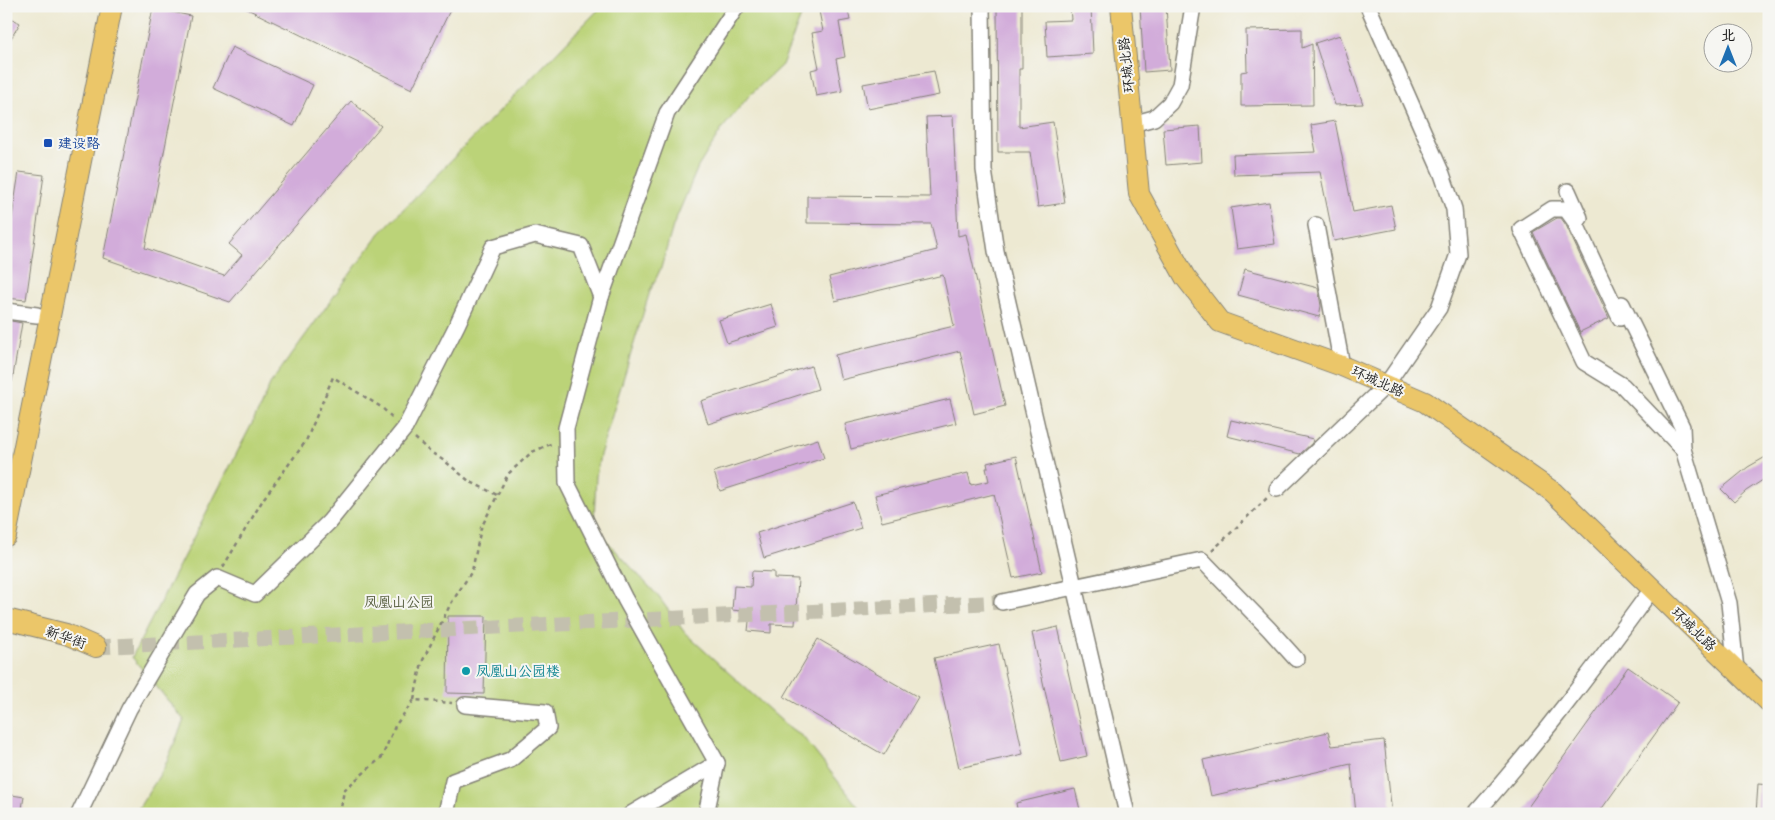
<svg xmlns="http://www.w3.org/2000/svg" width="1775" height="820" viewBox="0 0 1775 820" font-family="Mali,'LXGW WenKai TC',sans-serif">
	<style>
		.green { fill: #bbd378; stroke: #6c784a }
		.building { fill: #d2acda }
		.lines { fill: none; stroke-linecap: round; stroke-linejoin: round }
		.minor-tunnel { stroke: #c3c0ae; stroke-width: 15; stroke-dasharray: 15 8; stroke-linecap: butt }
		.minor-casing { stroke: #848277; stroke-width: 18 }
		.major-casing { stroke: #848277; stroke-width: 22 }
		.path { stroke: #848277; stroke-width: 2.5; stroke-dasharray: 4 4; stroke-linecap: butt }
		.minor { stroke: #fff; stroke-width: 15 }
		.major { stroke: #ebc669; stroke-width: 20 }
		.transit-dot { fill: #1a4fb4; stroke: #f6f6f2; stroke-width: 2 }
		.culture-dot { fill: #0f9aa8; stroke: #f6f6f2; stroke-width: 2 }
		.labels { text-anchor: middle; stroke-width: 4; stroke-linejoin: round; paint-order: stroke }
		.street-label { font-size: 14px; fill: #1c1c1c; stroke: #f6f6f2 }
		.transit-label { font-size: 14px; fill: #164399; stroke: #f6f6f2; text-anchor: start }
		.park-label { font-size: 14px; fill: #545c3c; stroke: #f6f6f2 }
		.culture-label { font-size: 14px; fill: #0d838f; stroke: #f6f6f2; text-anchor: start }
	</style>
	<rect width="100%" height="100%" fill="#f6f6f2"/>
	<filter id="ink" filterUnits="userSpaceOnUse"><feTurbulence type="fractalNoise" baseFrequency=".02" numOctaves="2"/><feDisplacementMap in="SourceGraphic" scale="10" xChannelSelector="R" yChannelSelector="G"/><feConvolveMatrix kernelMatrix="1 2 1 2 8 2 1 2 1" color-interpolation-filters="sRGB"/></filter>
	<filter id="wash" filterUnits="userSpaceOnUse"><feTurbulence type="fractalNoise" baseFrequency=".0096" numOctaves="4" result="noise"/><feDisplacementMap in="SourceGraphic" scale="20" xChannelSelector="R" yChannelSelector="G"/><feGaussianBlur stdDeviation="1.12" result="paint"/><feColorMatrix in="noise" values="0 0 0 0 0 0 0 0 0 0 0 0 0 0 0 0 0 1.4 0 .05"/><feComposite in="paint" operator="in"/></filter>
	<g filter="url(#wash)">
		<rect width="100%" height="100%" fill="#ede9d2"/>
		<!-- green -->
		<path class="green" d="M 602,6 L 805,6 L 782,65 L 748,97 L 722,129 L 698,167 L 673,226 L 661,268 L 650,291 L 600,455 L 596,476 L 594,520 L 605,539 L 658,596 L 685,633 L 785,724 L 803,737 L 864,814 L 135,814 L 164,768 L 184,720 L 132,657 L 260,408 L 270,384 L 380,233 Z"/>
		<g id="blocks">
			<!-- building -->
			<g class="building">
				<path d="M 241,6 L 452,6 L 412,89 Z"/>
				<path d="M 818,6 L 847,6 L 850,20 L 839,22 L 845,57 L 836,59 L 842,91 L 816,96 L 811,70 L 819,68 L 812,33 L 823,31 Z"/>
				<path d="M 997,6 L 1022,6 L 1022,69 L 1019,69 L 1019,127 L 1053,122 L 1065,203 L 1038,207 L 1030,152 L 998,152 Z"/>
				<path d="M 1070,6 L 1091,6 L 1093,54 L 1047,57 L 1045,21 L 1071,20 Z"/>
				<path d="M 1140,6 L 1166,6 L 1170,70 L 1144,72 Z"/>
				<path d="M 153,8 L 191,16 L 145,248 L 224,276 L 242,255 L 229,244 L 351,101 L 381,126 L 230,302 L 103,258 Z"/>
				<path d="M 6,15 L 20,23 L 6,47 Z"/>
				<path d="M 1302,29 L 1302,48 L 1312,44 L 1313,105 L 1241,106 L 1241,72 L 1247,71 L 1246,30 Z"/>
				<path d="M 1340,35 L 1363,104 L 1335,105 L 1315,43 Z"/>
				<path d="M 232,47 L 313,85 L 294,126 L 213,88 Z"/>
				<path d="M 934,71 L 939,95 L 868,109 L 863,84 Z"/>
				<path d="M 953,116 L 958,236 L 966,234 L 1005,406 L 974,414 L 960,351 L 841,380 L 835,355 L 954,326 L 943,275 L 835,301 L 829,277 L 937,250 L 931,224 L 807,223 L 807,196 L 930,197 L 926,117 Z"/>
				<path d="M 1335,121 L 1353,212 L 1391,205 L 1396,229 L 1334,241 L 1320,172 L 1234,175 L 1233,155 L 1316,152 L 1311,125 Z"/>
				<path d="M 1200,126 L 1202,162 L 1166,165 L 1163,129 Z"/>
				<path d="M 19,172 L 44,175 L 26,300 L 6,298 L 6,256 Z"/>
				<path d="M 1269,202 L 1275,244 L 1237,249 L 1231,208 Z"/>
				<path d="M 1557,218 L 1561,218 L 1566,225 L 1609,318 L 1580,332 L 1533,232 Z"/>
				<path d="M 1245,269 L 1318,288 L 1321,306 L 1319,317 L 1238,295 Z"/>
				<path d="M 771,304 L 778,327 L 727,343 L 719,320 Z"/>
				<path d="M 6,320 L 22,323 L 12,382 L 6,382 Z"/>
				<path d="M 811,366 L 818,389 L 708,424 L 701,401 Z"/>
				<path d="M 950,399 L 956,423 L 851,449 L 845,424 Z"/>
				<path d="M 1231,420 L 1313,439 L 1312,443 L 1300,454 L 1227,436 Z"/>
				<path d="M 818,439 L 824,458 L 720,491 L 714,472 Z"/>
				<path d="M 1769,455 L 1769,476 L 1746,491 L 1734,502 L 1721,489 L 1748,467 Z"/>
				<path d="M 1016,456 L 1042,572 L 1013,578 L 994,494 L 882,522 L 875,495 L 968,473 L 971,485 L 989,481 L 986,468 L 988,468 L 987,463 Z"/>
				<path d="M 853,502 L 861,528 L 764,558 L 757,533 Z"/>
				<path d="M 752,571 L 774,572 L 774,578 L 798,579 L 795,625 L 771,624 L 771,633 L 748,631 L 750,612 L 732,610 L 734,586 L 751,587 Z"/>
				<path d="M 448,616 L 486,616 L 484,694 L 447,693 Z"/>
				<path d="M 1058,627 L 1087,756 L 1061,762 L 1032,633 Z"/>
				<path d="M 818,639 L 918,697 L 884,755 L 784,697 Z"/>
				<path d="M 999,644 L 1023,754 L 959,768 L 934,658 Z"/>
				<path d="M 1628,667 L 1678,702 L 1598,814 L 1523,814 Z"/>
				<path d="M 1328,732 L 1332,746 L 1384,740 L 1392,814 L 1356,814 L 1351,764 L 1211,796 L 1203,760 Z"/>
				<path d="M 1758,784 L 1769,785 L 1769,814 L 1756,814 Z"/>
				<path d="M 1075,789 L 1081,814 L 1018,814 L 1016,803 Z"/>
				<path d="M 6,794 L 24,797 L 21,814 L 6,814 Z"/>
			</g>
		</g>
	</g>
	<g filter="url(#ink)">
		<use href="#blocks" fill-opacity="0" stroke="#848277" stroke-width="1"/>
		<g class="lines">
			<!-- minor-tunnel -->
			<path class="minor-tunnel" d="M 96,647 L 1002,602"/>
			<!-- minor casing -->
			<g class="minor-casing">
				<g id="minor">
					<path d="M 982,6 L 984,170 L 996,251 L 1127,814"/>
					<path d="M 1132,124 L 1154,118 L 1170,103 L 1180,85 L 1193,6"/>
					<path d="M 1568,191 L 1580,218"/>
					<path d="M 1316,225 L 1342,366"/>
					<path d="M 601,297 L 566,428 L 567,483 L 625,599 L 717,763 L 631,814"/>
					<path d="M 1622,304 L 1682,427 L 1683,449"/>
					<path d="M 6,311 L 37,315"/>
					<path d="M 1620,318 L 1574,220 L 1566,209 L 1552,209 L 1521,229 L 1584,362 L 1623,386 L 1683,449 L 1729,603 L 1736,670"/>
					<path d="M 1277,489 L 1386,385 L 1439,308 L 1458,254 L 1454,209 L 1442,174 L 1368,6"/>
					<path d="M 1002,602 L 1202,560 L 1269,629 L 1296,659"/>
					<path d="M 79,814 L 129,709 L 197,594 L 217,578 L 255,594 L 329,522 L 405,428 L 457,325 L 493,247 L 535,235 L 581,246 L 601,297 L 667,113 L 737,6"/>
					<path d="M 446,814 L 453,781 L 510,760 L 548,728 L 545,712 L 465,705"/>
					<path d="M 706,814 L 717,763"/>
					<path d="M 1475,814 C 1539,742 1596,666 1652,589"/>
				</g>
			</g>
			<!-- major casing -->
			<g class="major-casing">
				<g id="major">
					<path d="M 1121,6 L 1139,194 L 1185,277 L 1220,322 L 1342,366 L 1425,402 L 1553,492 L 1769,702"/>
					<path d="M 6,536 L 112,6"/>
					<path d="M 6,619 L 66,634 L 96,647"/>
				</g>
			</g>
			<!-- path -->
			<g class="path">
				<path d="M 415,438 L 429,451 L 446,462 L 469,481 L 497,495"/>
				<path d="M 1212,551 L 1268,497"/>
				<path d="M 223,567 L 264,498 L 306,441 L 333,377 L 381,407 L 394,419"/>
				<path d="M 414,700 L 422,662 L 450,605 L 472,571 L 481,528 L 508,474 L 532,452 L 553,443"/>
				<path d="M 165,814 L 167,811 L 170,814"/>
				<path d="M 342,814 L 341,808 L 344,790 L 382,757 L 395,726 L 414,700 L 452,703"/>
			</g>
			<!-- minor -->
			<use href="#minor" class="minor"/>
			<!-- major -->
			<use href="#major" class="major"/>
		</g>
	</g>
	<!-- markers -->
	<rect class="transit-dot" x="43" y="138" width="10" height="10" rx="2.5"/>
	<circle class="culture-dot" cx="466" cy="671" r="5"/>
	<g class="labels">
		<!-- street labels -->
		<g class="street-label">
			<text transform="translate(1126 65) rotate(-96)" y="5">环城北路</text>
			<text transform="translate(1378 381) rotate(24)" y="5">环城北路</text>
			<text transform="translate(1694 629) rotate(44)" y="5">环城北路</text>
			<text transform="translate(66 637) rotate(19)" y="5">新华街</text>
		</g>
		<!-- transit labels -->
		<g class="transit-label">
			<text x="58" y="148">建设路</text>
		</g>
		<!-- park labels -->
		<g class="park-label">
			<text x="399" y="607">凤凰山公园</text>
		</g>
		<!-- culture labels -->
		<g class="culture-label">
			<text x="476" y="676">凤凰山公园楼</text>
		</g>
	</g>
	<!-- margin -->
	<rect width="1775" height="820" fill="none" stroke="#f6f6f2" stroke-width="25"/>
	<!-- north arrow -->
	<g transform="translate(1728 48)"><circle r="24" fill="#f6f6f2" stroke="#9f9f9c"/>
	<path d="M0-4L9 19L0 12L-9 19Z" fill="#1f6fb2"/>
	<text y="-8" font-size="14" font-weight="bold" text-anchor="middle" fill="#1c1c1c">北</text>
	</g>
</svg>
